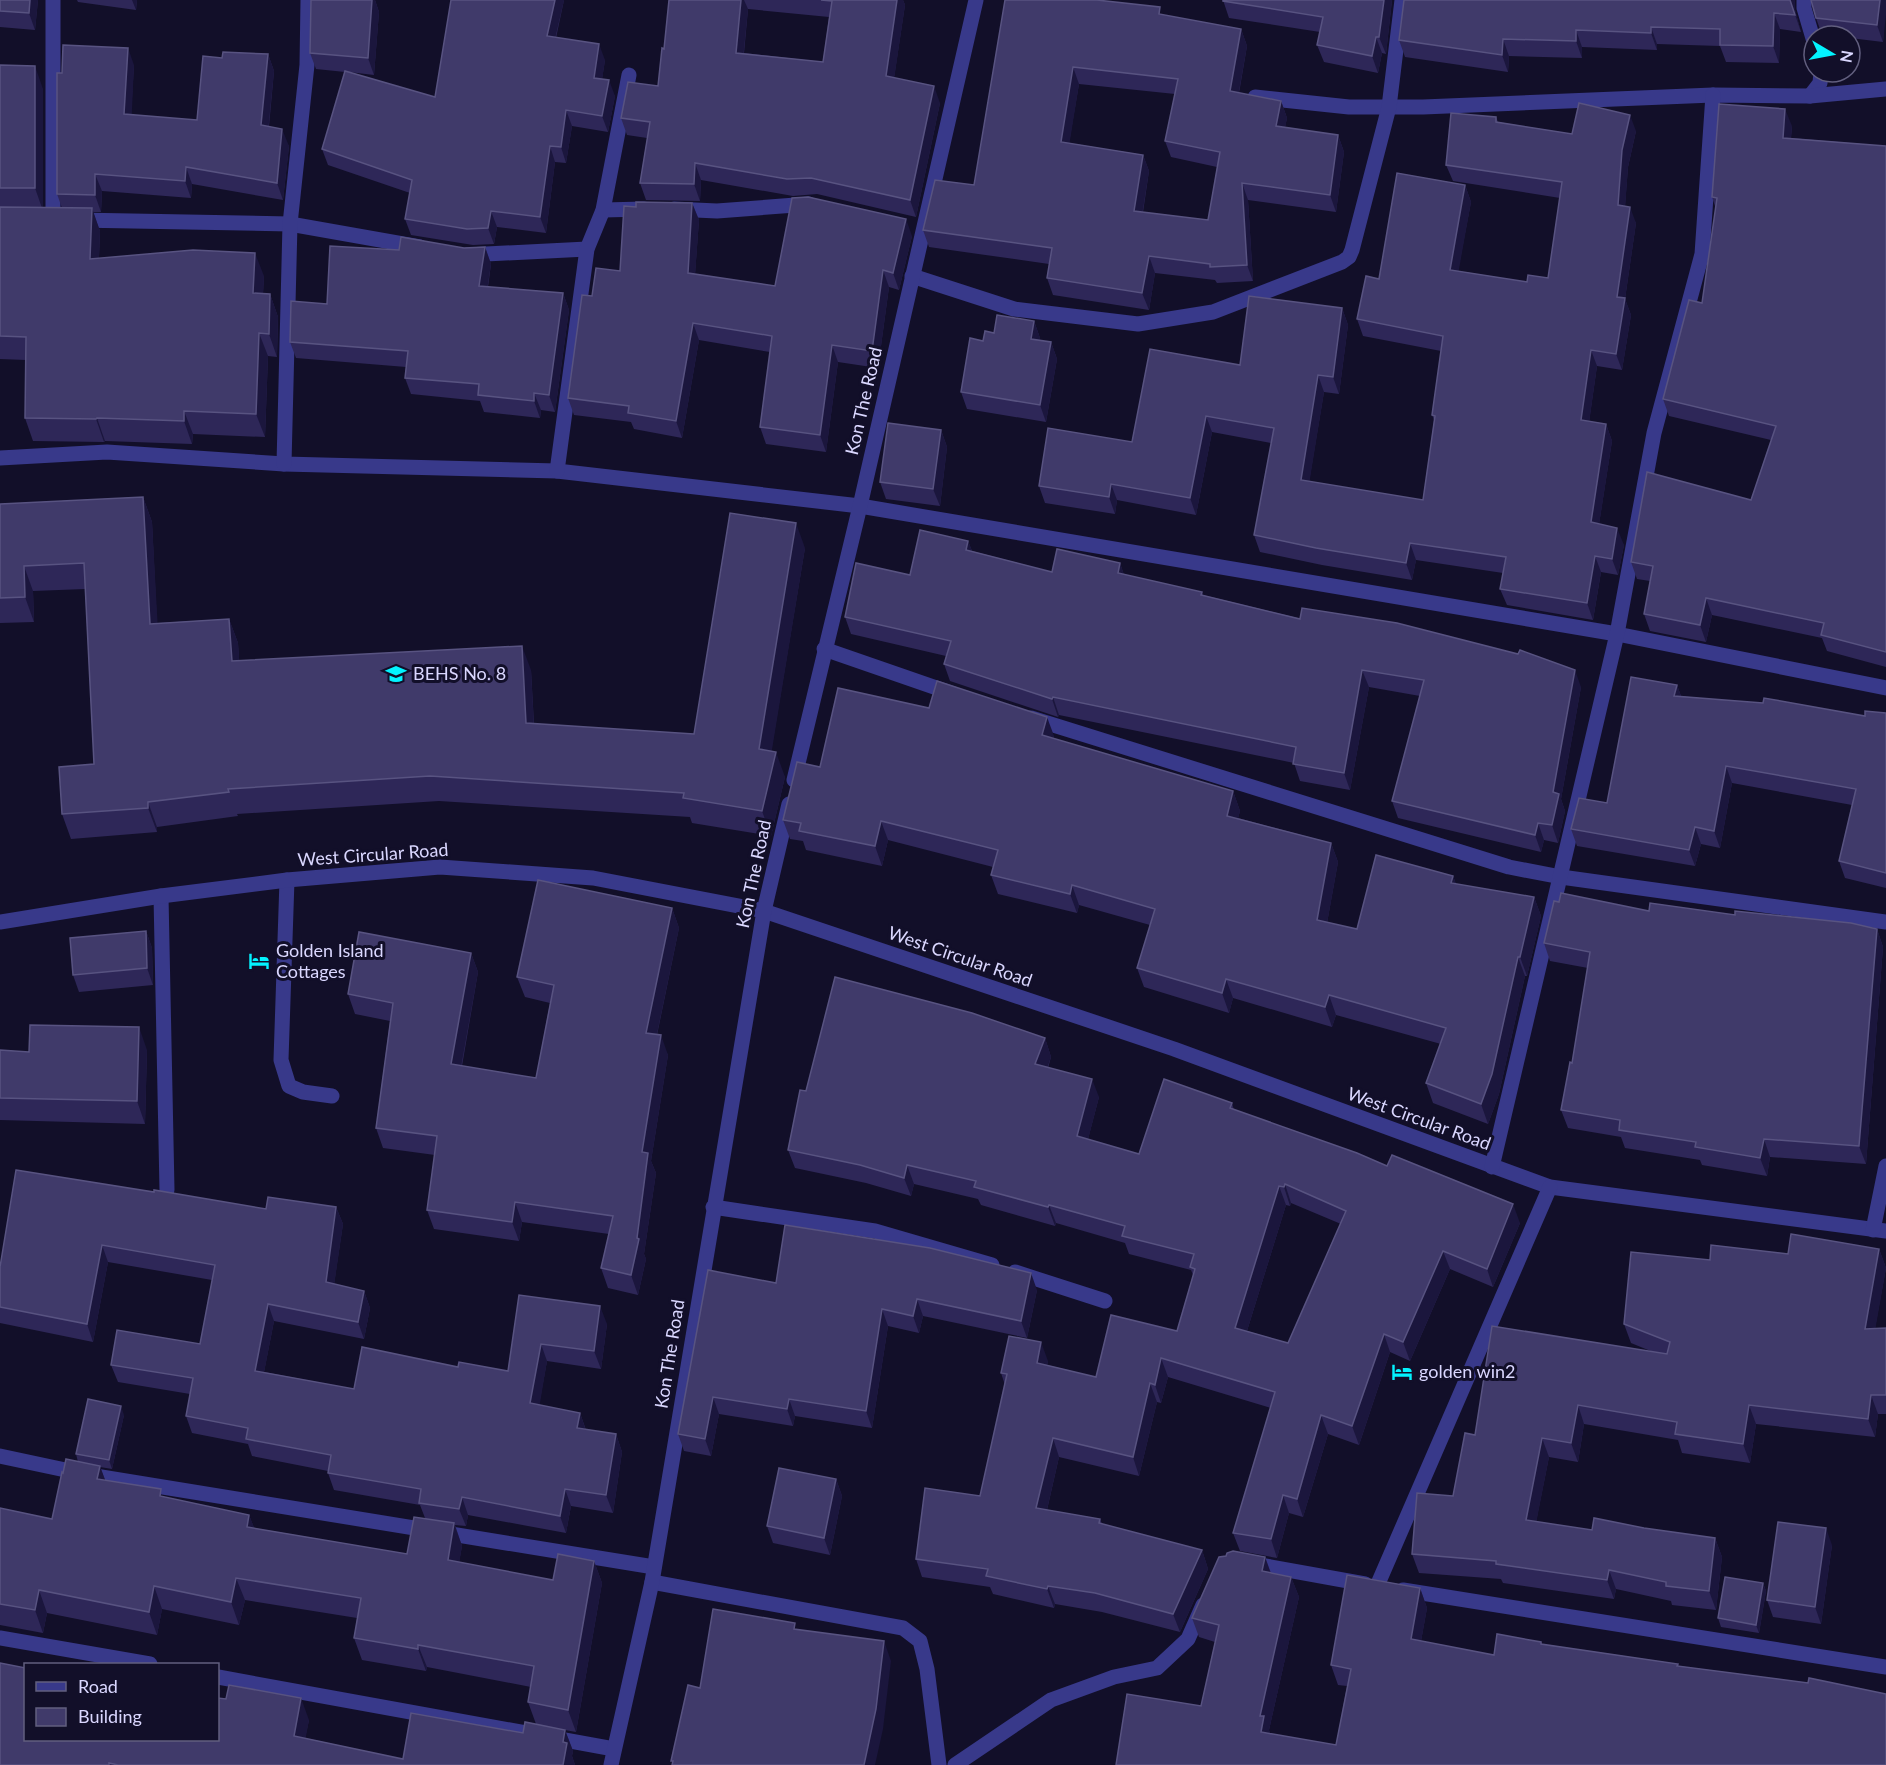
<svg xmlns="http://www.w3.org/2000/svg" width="1886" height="1765" viewBox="0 0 1886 1765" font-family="Lato,sans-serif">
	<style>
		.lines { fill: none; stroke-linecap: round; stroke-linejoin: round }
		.minor { stroke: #38398a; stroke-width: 15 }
		.wall { fill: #2e2758; fill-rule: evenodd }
		.shaded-wall { fill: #1b163d }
		.building { fill: #403a6a; stroke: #585381; stroke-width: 1.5; fill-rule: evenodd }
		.labels { text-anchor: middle; stroke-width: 6; stroke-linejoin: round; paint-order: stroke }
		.street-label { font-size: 18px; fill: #dad7ff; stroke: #120f29 }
		.poi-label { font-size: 18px; fill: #dad7ff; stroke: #120f29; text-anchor: start }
	</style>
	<rect width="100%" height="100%" fill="#120f29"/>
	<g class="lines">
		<!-- minor -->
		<g class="minor">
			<path d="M 1804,0 L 1804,8 L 1814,42"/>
			<path d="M 1810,96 L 1820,83 L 1821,72"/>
			<path d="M 1255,97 L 1349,107 L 1423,107 L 1713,95 L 1810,96 L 1886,89"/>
			<path d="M 674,209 L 717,211 L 809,204"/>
			<path d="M 603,210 L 644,209"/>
			<path d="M 53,220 L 53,0"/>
			<path d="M 77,220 L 290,224 L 420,247"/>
			<path d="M 467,255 L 587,249"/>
			<path d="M 912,276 L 1014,309 L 1138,324 L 1213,312 L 1342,262 L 1349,257 L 1352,250 L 1389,107 L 1402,0"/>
			<path d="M 0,458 L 107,452 L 284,464 L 557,471 L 860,506 L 1617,634 L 1886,688"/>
			<path d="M 284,464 L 290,224 L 307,65 L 308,0"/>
			<path d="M 557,471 L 587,249 L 603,210 L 629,75"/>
			<path d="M 824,649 L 954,694"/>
			<path d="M 1031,718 L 1509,867 L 1561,877 L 1886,922"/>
			<path d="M 794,780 L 860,506 L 976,0"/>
			<path d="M 287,880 L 281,1060 L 289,1086 L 303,1092 L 332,1096"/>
			<path d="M 161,896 L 167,1190"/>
			<path d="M 0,922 L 161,896 L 287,880 L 440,867 L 593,878 L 764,911 L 1174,1049 L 1550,1187 L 1886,1231"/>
			<path d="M 1492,1167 L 1617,634 L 1654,433 L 1702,254 L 1713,95"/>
			<path d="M 713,1207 L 875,1231 L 992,1265"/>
			<path d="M 1873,1230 L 1886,1166"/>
			<path d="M 1015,1272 L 1105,1301"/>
			<path d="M 0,1456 L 89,1475 L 654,1567"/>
			<path d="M 1249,1563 L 1365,1584"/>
			<path d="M 652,1582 L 903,1628 L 920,1641 L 927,1669 L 939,1765"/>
			<path d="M 1377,1586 L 1550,1187"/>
			<path d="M 1403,1590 L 1886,1667"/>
			<path d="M 0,1638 L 150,1664"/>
			<path d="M 218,1677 L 614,1749"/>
			<path d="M 611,1765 L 652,1582 L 764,911 L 789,804"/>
			<path d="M 955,1765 L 1051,1700 L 1114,1677 L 1157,1668 L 1188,1639 L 1203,1605"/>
		</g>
	</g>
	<!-- wall -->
	<g class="wall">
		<path d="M 0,0 L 38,0 L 35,30 L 0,27 Z"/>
		<path d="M 77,0 L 137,0 L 136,10 L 78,2 Z"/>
		<path d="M 311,0 L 375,0 L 379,12 L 374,75 L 349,72 L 435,97 L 564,0 L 556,38 L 605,60 L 602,79 L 615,96 L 608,132 L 572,126 L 566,163 L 555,162 L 546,233 L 497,227 L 494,244 L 473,245 L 411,235 L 405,219 L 410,193 L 328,165 L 322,149 L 345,72 L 316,69 L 310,53 Z"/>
		<path d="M 669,0 L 903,0 L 905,5 L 894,78 L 940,103 L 916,217 L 817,194 L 793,196 L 701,180 L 700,201 L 646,200 L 640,183 L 647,138 L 627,135 L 621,118 L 658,86 L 664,49 ZM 748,9 L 829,17 L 823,62 L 744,53 Z"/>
		<path d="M 1005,0 L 1104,0 L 1104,1 L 1162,15 L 1241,29 L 1247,46 L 1239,93 L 1281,101 L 1287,118 L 1285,127 L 1338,135 L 1344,152 L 1336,212 L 1248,200 L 1253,281 L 1217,283 L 1215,280 L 1155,273 L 1149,310 L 1053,295 L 1047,278 L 1049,264 L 929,247 L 923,230 L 974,185 ZM 1079,84 L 1175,94 L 1165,141 L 1171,157 L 1217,167 L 1208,220 L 1143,212 L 1149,171 L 1143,155 L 1069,143 Z"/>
		<path d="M 1223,0 L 1392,0 L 1386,54 L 1382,53 L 1378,73 L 1324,62 L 1317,45 L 1320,32 L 1229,18 Z"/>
		<path d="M 1795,0 L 1795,10 L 1801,32 L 1780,29 L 1779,63 L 1726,62 L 1720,46 L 1657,44 L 1657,50 L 1582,47 L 1582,58 L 1509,56 L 1508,72 L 1405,57 L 1399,40 Z"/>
		<path d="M 1886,0 L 1883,42 L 1850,38 L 1850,36 L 1833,36 L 1822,35 L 1816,18 Z"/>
		<path d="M 268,54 L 274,71 L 269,126 L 289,146 L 283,200 L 192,184 L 191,198 L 102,191 L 101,212 L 93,212 L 100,231 L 99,258 L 264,276 L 263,293 L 270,294 L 278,317 L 277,357 L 268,356 L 265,437 L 193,434 L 192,444 L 105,441 L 104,442 L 33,441 L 25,418 L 26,360 L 0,359 L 0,65 L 43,89 L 43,207 L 62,208 L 57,194 L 62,73 L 134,65 L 131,115 L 197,120 L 222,58 Z"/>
		<path d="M 1496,117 L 1498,122 L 1572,134 L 1636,131 L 1628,167 L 1625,206 L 1636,223 L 1625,299 L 1631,315 L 1622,370 L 1597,366 L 1589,422 L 1606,424 L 1612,441 L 1599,524 L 1624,545 L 1618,575 L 1601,572 L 1593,620 L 1507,605 L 1500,589 L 1503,573 L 1416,560 L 1412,580 L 1322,565 L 1260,552 L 1254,535 L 1271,443 L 1212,432 L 1196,515 L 1117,500 L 1115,514 L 1045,503 L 1039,486 L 1132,442 L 1240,365 L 1342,308 L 1348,325 L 1339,394 L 1324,392 L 1309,482 L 1423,500 L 1434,420 L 1432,415 L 1441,351 L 1363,336 L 1357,319 L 1379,279 L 1465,185 L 1471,202 L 1458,271 L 1527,282 L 1548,278 L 1560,198 L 1453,181 L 1446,165 Z"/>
		<path d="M 1792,126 L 1791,138 L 1886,146 L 1886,667 L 1827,651 L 1822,638 L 1712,615 L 1706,642 L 1650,631 L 1644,614 L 1650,581 L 1637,579 L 1631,562 L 1751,500 L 1771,440 L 1669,416 L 1663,399 L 1702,303 L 1716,209 L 1712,197 Z"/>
		<path d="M 692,203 L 699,220 L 695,274 L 775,286 L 912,236 L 899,290 L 889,287 L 878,368 L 838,362 L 826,452 L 766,444 L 760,427 L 770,352 L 699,340 L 682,438 L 634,429 L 631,422 L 574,415 L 568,398 L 592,296 L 620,271 L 636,207 Z"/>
		<path d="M 485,247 L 491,264 L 488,287 L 563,293 L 569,310 L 555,412 L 541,410 L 540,418 L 484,412 L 480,401 L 411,394 L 405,378 L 406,367 L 296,358 L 290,342 L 327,304 L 399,250 Z"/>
		<path d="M 1034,321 L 1040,338 L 1039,340 L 1051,342 L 1057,359 L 1046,422 L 967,409 L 961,392 L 983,341 L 994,333 Z"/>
		<path d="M 941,430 L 947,447 L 940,506 L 886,499 L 880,482 Z"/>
		<path d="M 143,497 L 152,522 L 157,623 L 229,619 L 238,643 L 239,661 L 531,670 L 534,724 L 694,734 L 805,548 L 771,752 L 785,777 L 771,836 L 692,823 L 690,817 L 439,801 L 237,814 L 238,816 L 157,827 L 157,832 L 71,839 L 62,814 L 94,764 L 85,589 L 33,591 L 34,622 L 0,623 L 0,504 Z"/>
		<path d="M 968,541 L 972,551 L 1052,572 L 1120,563 L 1124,575 L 1202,592 L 1203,595 L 1581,687 L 1561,799 L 1565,811 L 1558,843 L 1544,840 L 1541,852 L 1398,818 L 1392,801 L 1420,696 L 1369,687 L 1350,790 L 1300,781 L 1294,763 L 1059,715 L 1058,717 L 950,681 L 944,664 L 946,656 L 851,634 L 845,617 L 910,575 Z"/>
		<path d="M 1677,685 L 1681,696 L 1865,716 L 1886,713 L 1886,888 L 1845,878 L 1839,861 L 1852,805 L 1732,783 L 1720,848 L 1701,844 L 1695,866 L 1577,846 L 1571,829 L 1607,803 Z"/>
		<path d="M 1054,736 L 1053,739 L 1233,791 L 1240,811 L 1238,818 L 1331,843 L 1338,862 L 1327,923 L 1357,929 L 1453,876 L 1456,884 L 1534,897 L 1541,916 L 1527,976 L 1525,976 L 1499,1094 L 1488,1124 L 1433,1103 L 1426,1083 L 1441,1044 L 1336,1015 L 1332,1027 L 1233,998 L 1229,1013 L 1144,987 L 1137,968 L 1150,925 L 1079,905 L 1077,913 L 998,894 L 991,875 L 993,867 L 888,840 L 882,866 L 806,850 L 803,841 L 790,839 L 783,820 L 820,767 Z"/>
		<path d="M 672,908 L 679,928 L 657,1035 L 668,1055 L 651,1161 L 656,1173 L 644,1254 L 646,1259 L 638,1295 L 608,1288 L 601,1268 L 609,1234 L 522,1222 L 519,1241 L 434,1229 L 427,1210 L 435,1155 L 383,1148 L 376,1128 L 390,1021 L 355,1014 L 348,994 L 471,953 L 478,972 L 462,1066 L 536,1078 L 550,1003 L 525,997 L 517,977 Z"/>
		<path d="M 1649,911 L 1735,915 L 1877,929 L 1883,947 L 1866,1164 L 1770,1157 L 1767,1176 L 1702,1165 L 1700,1160 L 1625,1148 L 1621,1137 L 1568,1128 L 1561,1110 L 1572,1063 L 1588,968 L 1550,961 L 1544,943 Z"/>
		<path d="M 146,931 L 152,948 L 153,985 L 79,992 L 73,975 Z"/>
		<path d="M 1045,1038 L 1051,1057 L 1048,1068 L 1099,1097 L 1088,1139 L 1139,1154 L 1232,1103 L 1234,1110 L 1520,1223 L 1493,1287 L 1450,1269 L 1410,1361 L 1390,1352 L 1359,1445 L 1328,1434 L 1303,1517 L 1289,1513 L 1277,1558 L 1240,1551 L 1233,1533 L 1271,1408 L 1168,1377 L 1161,1403 L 1157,1402 L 1139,1476 L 1059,1457 L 1047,1510 L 1100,1519 L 1102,1524 L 1202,1550 L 1208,1569 L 1180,1632 L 1102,1612 L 1055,1604 L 1054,1608 L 993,1594 L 990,1587 L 922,1577 L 916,1559 L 980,1496 L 1005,1385 L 1001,1373 L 1048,1361 L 1047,1365 L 1096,1377 L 1177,1331 L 1193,1275 L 1191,1270 L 1129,1254 L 1125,1243 L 1056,1223 L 1055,1226 L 981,1205 L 978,1199 L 914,1184 L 911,1196 L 866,1183 L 795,1168 L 788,1150 L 806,1091 ZM 1291,1203 L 1341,1224 L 1288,1343 L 1247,1331 L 1286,1205 L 1290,1206 Z"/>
		<path d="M 0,1050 L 29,1052 L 147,1050 L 145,1124 L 0,1120 Z"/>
		<path d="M 154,1192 L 266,1209 L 336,1207 L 343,1224 L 334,1284 L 364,1291 L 370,1308 L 364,1339 L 274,1321 L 264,1372 L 354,1389 L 458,1367 L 508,1371 L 519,1295 L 607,1324 L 601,1369 L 547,1361 L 539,1405 L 580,1413 L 586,1430 L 616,1434 L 622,1452 L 613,1513 L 571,1506 L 566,1533 L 468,1515 L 466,1526 L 455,1525 L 462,1546 L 459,1562 L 553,1580 L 594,1561 L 602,1583 L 576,1732 L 565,1730 L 573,1751 L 572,1756 L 575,1765 L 0,1765 L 26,1740 L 309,1720 L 305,1738 L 403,1759 L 523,1733 L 536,1724 L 528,1702 L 531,1687 L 427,1667 L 426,1671 L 362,1660 L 354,1638 L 357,1618 L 245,1600 L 239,1625 L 162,1609 L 157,1635 L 47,1613 L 43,1633 L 0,1625 L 0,1508 L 52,1519 L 63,1473 L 78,1462 L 76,1454 L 124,1415 L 112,1469 L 100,1467 L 105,1480 L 164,1497 L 249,1515 L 254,1528 L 407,1554 L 425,1518 L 420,1505 L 334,1490 L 328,1473 L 328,1471 L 252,1456 L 248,1444 L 192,1433 L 186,1416 L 190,1394 L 118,1382 L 111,1365 L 200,1344 L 212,1280 L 108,1262 L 93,1342 L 0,1323 L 0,1267 Z"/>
		<path d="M 1879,1249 L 1886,1268 L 1875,1328 L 1886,1328 L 1886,1414 L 1878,1414 L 1875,1437 L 1756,1424 L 1750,1463 L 1682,1453 L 1678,1440 L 1584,1424 L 1578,1462 L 1549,1457 L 1536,1522 L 1592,1530 L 1644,1528 L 1715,1538 L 1722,1557 L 1716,1610 L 1672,1605 L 1671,1601 L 1616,1589 L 1614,1599 L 1503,1583 L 1501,1579 L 1419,1573 L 1412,1554 L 1453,1496 L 1475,1435 L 1653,1352 L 1631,1343 L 1624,1324 L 1710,1260 L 1788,1254 Z"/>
		<path d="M 776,1283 L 1037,1290 L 1027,1338 L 923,1316 L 919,1333 L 888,1326 L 872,1428 L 795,1416 L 793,1426 L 719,1414 L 711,1456 L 684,1451 L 678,1434 Z"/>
		<path d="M 836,1479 L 842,1496 L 830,1555 L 773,1543 L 767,1526 Z"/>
		<path d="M 1832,1545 L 1821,1624 L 1773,1617 L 1767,1600 Z"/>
		<path d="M 1233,1551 L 1265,1557 L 1271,1573 L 1291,1577 L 1299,1597 L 1269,1730 L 1270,1734 L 1336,1745 L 1347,1686 L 1338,1685 L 1331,1665 L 1347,1575 L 1420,1588 L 1427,1608 L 1421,1641 L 1494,1655 L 1497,1634 L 1541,1642 L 1542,1644 L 1678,1664 L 1679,1666 L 1808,1683 L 1809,1678 L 1886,1694 L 1886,1765 L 1116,1765 L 1127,1694 L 1201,1706 L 1215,1642 L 1199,1637 L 1192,1618 L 1219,1557 L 1226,1556 L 1227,1553 Z"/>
		<path d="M 1763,1583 L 1766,1591 L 1759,1633 L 1721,1627 L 1718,1618 Z"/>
	</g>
	<!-- shaded-wall -->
	<g class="shaded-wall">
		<path d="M 30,0 L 38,0 L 35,30 L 29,13 Z"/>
		<path d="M 132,0 L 137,0 L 136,10 Z"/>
		<path d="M 372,0 L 375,0 L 379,12 L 374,75 L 368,58 Z"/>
		<path d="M 555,0 L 564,0 L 552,52 L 547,36 Z"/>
		<path d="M 741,0 L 744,0 L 748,9 L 742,69 L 736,53 Z"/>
		<path d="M 897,0 L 903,0 L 905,5 L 892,93 L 886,76 Z"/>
		<path d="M 1384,0 L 1392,0 L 1386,54 L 1379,37 Z"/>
		<path d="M 1790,0 L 1795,0 L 1795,10 L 1801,32 Z"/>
		<path d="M 1880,0 L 1886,0 L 1886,15 L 1883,42 L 1877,25 Z"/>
		<path d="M 1774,13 L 1780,29 L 1779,63 L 1773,46 Z"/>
		<path d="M 1651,27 L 1657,44 L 1657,50 L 1651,33 Z"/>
		<path d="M 1241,29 L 1247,46 L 1236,108 L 1230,91 Z"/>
		<path d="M 1576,30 L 1582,47 L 1582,58 L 1576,41 Z"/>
		<path d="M 1376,37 L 1382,53 L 1378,73 L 1372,56 Z"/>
		<path d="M 1503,39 L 1509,56 L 1508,72 L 1502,55 Z"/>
		<path d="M 599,44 L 605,60 L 600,94 L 594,78 Z"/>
		<path d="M 128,48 L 134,65 L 131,131 L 124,114 Z"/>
		<path d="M 268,54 L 274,71 L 267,142 L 261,125 Z"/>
		<path d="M 35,66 L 43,89 L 43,211 L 35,188 Z"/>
		<path d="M 1073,67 L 1079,84 L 1067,159 L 1061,142 Z"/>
		<path d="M 609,80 L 615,96 L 608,132 L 602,116 Z"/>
		<path d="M 934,86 L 940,103 L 916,217 L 910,200 Z"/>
		<path d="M 1281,101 L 1287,118 L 1282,143 L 1276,126 Z"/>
		<path d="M 1785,109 L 1792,126 L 1789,155 L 1783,138 Z"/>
		<path d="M 566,110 L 572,126 L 566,163 L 561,147 Z"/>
		<path d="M 1630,115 L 1636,131 L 1628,167 L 1624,222 L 1618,205 L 1622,150 Z"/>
		<path d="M 282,129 L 289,146 L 283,200 L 277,183 Z"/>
		<path d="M 1338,135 L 1344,152 L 1336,212 L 1330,195 Z"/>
		<path d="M 550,146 L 555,162 L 546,233 L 540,217 Z"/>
		<path d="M 1143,155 L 1149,171 L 1140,228 L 1134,211 Z"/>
		<path d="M 695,163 L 701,180 L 700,201 L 694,184 Z"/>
		<path d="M 186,167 L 192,184 L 191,198 L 185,181 Z"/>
		<path d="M 95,174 L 102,191 L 101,212 L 95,195 Z"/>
		<path d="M 1242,183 L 1248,200 L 1253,281 L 1247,265 Z"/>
		<path d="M 1465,185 L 1471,202 L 1456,286 L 1450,270 Z"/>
		<path d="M 692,203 L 699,220 L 694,290 L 688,273 Z"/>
		<path d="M 1630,207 L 1636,223 L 1625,299 L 1631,315 L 1622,370 L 1616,354 L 1617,297 Z"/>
		<path d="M 92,208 L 100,231 L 98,282 L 90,259 Z"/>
		<path d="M 491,211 L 497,227 L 494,244 L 488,228 Z"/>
		<path d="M 906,219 L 912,236 L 899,290 L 893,273 Z"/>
		<path d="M 485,247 L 491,264 L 485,303 L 479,286 Z"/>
		<path d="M 255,253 L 264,276 L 262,316 L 253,293 Z"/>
		<path d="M 1149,256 L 1155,273 L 1149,310 L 1142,293 Z"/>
		<path d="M 883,270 L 889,287 L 878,368 L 872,351 Z"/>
		<path d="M 563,293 L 569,310 L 555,412 L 549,395 Z"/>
		<path d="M 270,294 L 278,317 L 277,357 L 269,334 Z"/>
		<path d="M 1342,308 L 1348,325 L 1339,394 L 1333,377 Z"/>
		<path d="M 1034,321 L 1040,338 L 1037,355 L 1031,339 Z"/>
		<path d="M 693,323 L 699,340 L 682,438 L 676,421 Z"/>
		<path d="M 259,333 L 268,356 L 265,437 L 256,414 Z"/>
		<path d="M 1051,342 L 1057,359 L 1046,422 L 1040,405 Z"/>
		<path d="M 832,345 L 838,362 L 826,452 L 820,435 Z"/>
		<path d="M 1591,350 L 1597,366 L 1587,437 L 1581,420 Z"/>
		<path d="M 1318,375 L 1324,392 L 1307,497 L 1301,480 Z"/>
		<path d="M 534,393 L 541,410 L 540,418 L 534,401 Z"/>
		<path d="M 184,411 L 193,434 L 192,444 L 184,421 Z"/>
		<path d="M 1206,416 L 1212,432 L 1196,515 L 1190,498 Z"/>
		<path d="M 97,418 L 105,441 L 104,442 L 96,419 Z"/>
		<path d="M 1606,424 L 1612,441 L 1597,538 L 1591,522 Z"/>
		<path d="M 941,430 L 947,447 L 940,506 L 933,489 Z"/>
		<path d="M 1111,484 L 1117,500 L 1115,514 L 1109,497 Z"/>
		<path d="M 143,497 L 152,522 L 159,649 L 150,624 Z"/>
		<path d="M 796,523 L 805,548 L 768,774 L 759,749 Z"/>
		<path d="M 1617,528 L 1624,545 L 1618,575 L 1612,559 Z"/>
		<path d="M 968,541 L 975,558 L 966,550 Z"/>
		<path d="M 1410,543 L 1416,560 L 1412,580 L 1406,563 Z"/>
		<path d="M 1595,556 L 1601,572 L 1593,620 L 1587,603 Z"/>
		<path d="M 1120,563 L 1126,581 L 1118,573 Z"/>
		<path d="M 24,566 L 33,591 L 34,622 L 25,597 Z"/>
		<path d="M 1706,598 L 1712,615 L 1706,642 L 1700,625 Z"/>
		<path d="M 229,619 L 238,643 L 241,686 L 232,661 Z"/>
		<path d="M 522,646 L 531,670 L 535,748 L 526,723 Z"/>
		<path d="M 1362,670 L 1369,687 L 1350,790 L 1344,773 Z"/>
		<path d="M 1575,670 L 1581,687 L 1561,799 L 1565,811 L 1558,843 L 1552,825 L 1553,792 Z"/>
		<path d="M 1677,685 L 1683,702 L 1674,696 Z"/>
		<path d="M 1053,697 L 1059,715 L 1058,717 L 1052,699 Z"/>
		<path d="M 1047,717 L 1054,736 L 1049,755 L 1042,735 Z"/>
		<path d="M 776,752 L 785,777 L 771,836 L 762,811 Z"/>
		<path d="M 1726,766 L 1732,783 L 1720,848 L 1714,831 Z"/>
		<path d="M 1233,791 L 1240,811 L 1234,835 L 1227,816 Z"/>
		<path d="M 148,802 L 157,827 L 157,832 L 148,808 Z"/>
		<path d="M 881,821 L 888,840 L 882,866 L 875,846 Z"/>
		<path d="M 1538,823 L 1544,840 L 1541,852 L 1535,835 Z"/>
		<path d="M 1695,827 L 1701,844 L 1695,866 L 1689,850 Z"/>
		<path d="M 1331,843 L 1338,862 L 1324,940 L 1317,920 Z"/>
		<path d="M 1453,876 L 1460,895 L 1451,883 Z"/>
		<path d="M 1072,885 L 1079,905 L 1077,913 L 1070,894 Z"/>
		<path d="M 1534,897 L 1541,916 L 1527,976 L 1520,957 Z"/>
		<path d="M 672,908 L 679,928 L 653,1053 L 646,1033 Z"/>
		<path d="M 1877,929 L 1883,947 L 1866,1164 L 1859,1146 Z"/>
		<path d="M 146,931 L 152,948 L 153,985 L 147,968 Z"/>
		<path d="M 471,953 L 478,972 L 458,1084 L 451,1064 Z"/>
		<path d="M 1518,957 L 1525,976 L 1499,1094 L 1488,1124 L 1481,1104 Z"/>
		<path d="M 1226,979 L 1233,998 L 1229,1013 L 1222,993 Z"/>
		<path d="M 1329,995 L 1336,1015 L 1332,1027 L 1325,1007 Z"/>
		<path d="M 139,1027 L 147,1050 L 145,1124 L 137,1101 Z"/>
		<path d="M 661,1035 L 668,1055 L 651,1161 L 656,1173 L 644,1254 L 646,1259 L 638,1295 L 631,1275 L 637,1238 L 642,1152 Z"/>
		<path d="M 1045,1038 L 1051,1057 L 1042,1083 L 1035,1064 Z"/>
		<path d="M 1092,1079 L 1099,1097 L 1084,1155 L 1077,1136 Z"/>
		<path d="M 1764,1139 L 1770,1157 L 1767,1176 L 1760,1158 Z"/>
		<path d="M 907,1165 L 914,1184 L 911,1196 L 904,1178 Z"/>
		<path d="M 1285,1184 L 1291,1203 L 1290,1206 L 1284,1187 Z"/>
		<path d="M 1279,1186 L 1286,1205 L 1242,1347 L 1235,1328 Z"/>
		<path d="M 515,1202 L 522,1222 L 519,1241 L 512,1222 Z"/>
		<path d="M 1513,1204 L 1520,1223 L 1493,1287 L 1487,1269 Z"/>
		<path d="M 1049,1205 L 1056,1223 L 1055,1226 L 1048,1207 Z"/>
		<path d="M 336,1207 L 343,1224 L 332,1300 L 326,1282 Z"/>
		<path d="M 102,1245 L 108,1262 L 93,1342 L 87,1324 Z"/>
		<path d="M 1879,1249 L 1886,1268 L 1872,1348 L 1865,1329 Z"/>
		<path d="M 1443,1251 L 1450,1269 L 1410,1361 L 1403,1342 Z"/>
		<path d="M 1031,1273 L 1037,1290 L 1027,1338 L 1021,1321 Z"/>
		<path d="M 364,1291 L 370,1308 L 364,1339 L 358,1322 Z"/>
		<path d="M 917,1299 L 923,1316 L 919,1333 L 913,1316 Z"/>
		<path d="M 268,1304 L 274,1321 L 261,1388 L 255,1371 Z"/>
		<path d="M 600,1306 L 607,1324 L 601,1369 L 594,1351 Z"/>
		<path d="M 882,1309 L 888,1326 L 872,1428 L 866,1411 Z"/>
		<path d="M 1384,1334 L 1390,1352 L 1359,1445 L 1352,1426 Z"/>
		<path d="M 1041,1342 L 1048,1361 L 1044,1381 L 1037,1363 Z"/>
		<path d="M 541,1344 L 547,1361 L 537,1421 L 530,1403 Z"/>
		<path d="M 1161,1358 L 1168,1377 L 1161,1403 L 1155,1385 Z"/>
		<path d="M 1150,1383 L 1157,1402 L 1139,1476 L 1133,1457 Z"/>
		<path d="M 1871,1395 L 1878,1414 L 1875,1437 L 1868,1419 Z"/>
		<path d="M 713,1397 L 719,1414 L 711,1456 L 705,1439 Z"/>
		<path d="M 789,1399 L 795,1416 L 793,1426 L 787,1409 Z"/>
		<path d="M 1578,1405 L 1584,1424 L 1578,1462 L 1571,1443 Z"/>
		<path d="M 1749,1405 L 1756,1424 L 1750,1463 L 1743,1444 Z"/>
		<path d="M 121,1406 L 124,1415 L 112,1469 L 109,1460 Z"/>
		<path d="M 580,1413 L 586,1431 L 577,1428 Z"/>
		<path d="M 1321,1415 L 1328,1434 L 1303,1517 L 1297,1499 Z"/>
		<path d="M 616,1434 L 622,1452 L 613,1513 L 606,1495 Z"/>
		<path d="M 1053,1438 L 1059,1457 L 1043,1527 L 1036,1508 Z"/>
		<path d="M 1542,1438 L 1549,1457 L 1533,1539 L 1526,1520 Z"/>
		<path d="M 100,1466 L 108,1488 L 97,1479 Z"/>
		<path d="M 836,1479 L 842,1496 L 830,1555 L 824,1538 Z"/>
		<path d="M 565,1489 L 571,1506 L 566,1533 L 560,1516 Z"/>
		<path d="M 1283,1495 L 1289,1513 L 1277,1558 L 1271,1539 Z"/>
		<path d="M 462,1497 L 468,1515 L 466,1526 L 459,1509 Z"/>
		<path d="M 249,1515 L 258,1537 L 247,1527 Z"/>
		<path d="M 454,1523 L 462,1546 L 456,1582 L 448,1560 Z"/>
		<path d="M 1826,1528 L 1832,1545 L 1821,1624 L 1815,1607 Z"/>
		<path d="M 1715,1538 L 1722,1557 L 1716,1610 L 1709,1591 Z"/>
		<path d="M 1202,1550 L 1208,1569 L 1180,1632 L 1173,1614 Z"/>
		<path d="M 1265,1557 L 1272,1577 L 1262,1571 Z"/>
		<path d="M 594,1561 L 602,1583 L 576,1732 L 568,1710 Z"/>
		<path d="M 1609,1570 L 1616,1589 L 1614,1599 L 1607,1580 Z"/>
		<path d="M 1291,1577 L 1299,1597 L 1269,1730 L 1271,1736 L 1261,1732 L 1260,1716 Z"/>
		<path d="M 236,1578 L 245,1600 L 239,1625 L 231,1602 Z"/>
		<path d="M 1763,1583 L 1766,1591 L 1759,1633 L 1756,1625 Z"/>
		<path d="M 154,1586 L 162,1609 L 157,1635 L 149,1612 Z"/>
		<path d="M 1048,1586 L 1055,1604 L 1054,1608 L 1047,1589 Z"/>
		<path d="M 1420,1588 L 1427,1608 L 1418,1658 L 1411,1639 Z"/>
		<path d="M 39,1590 L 47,1613 L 43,1633 L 35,1610 Z"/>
		<path d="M 884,1641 L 891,1661 L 883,1729 L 875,1765 L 864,1765 Z"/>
		<path d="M 418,1645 L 427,1667 L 426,1671 L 418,1649 Z"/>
		<path d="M 301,1698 L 309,1720 L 302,1758 L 294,1736 Z"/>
		<path d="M 565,1730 L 573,1751 L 572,1756 L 575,1765 L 563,1765 L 563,1742 Z"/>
	</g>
	<!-- building -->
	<g class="building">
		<path d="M 0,0 L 30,0 L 29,13 L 0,11 Z"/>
		<path d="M 311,0 L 372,0 L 368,58 L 310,53 Z"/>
		<path d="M 451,0 L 555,0 L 547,36 L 599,44 L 594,78 L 609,80 L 602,116 L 566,110 L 561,147 L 550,146 L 540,217 L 491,211 L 488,228 L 467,229 L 405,219 L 412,180 L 322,149 L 345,71 L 435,97 Z"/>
		<path d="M 669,0 L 741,0 L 736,53 L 823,62 L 832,1 L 821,0 L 897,0 L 886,76 L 934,86 L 910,200 L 811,178 L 787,179 L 695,163 L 694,184 L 640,183 L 650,122 L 621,118 L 628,82 L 658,86 L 662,48 L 664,49 Z"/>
		<path d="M 1005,0 L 1097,0 L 1160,7 L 1159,14 L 1241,29 L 1230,91 L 1281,101 L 1276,126 L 1338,135 L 1330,195 L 1242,183 L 1247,265 L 1210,267 L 1210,264 L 1149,256 L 1142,293 L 1047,278 L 1052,248 L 923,230 L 935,180 L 974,185 ZM 1073,67 L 1178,79 L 1165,141 L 1220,152 L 1208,220 L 1134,211 L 1143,155 L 1061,142 Z"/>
		<path d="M 1223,0 L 1384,0 L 1379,37 L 1376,37 L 1372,56 L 1317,45 L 1323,17 L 1223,1 Z"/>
		<path d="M 1404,0 L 1790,0 L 1795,15 L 1774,13 L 1773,46 L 1720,45 L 1720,29 L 1651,27 L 1651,33 L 1576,30 L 1576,41 L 1503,39 L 1502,55 L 1399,40 Z"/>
		<path d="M 1811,0 L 1880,0 L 1877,25 L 1816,18 Z"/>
		<path d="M 63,45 L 128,48 L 124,114 L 197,120 L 203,56 L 222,58 L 223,52 L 268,54 L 261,125 L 282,129 L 277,183 L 186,167 L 185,181 L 95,174 L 95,195 L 57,194 L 57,73 L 62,73 Z"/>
		<path d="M 0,65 L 35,66 L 35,188 L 0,188 Z"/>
		<path d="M 1579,103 L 1630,115 L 1622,150 L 1618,205 L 1630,207 L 1617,297 L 1625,298 L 1616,354 L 1591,350 L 1581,420 L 1606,424 L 1591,522 L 1617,528 L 1612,559 L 1595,556 L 1587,603 L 1500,589 L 1506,557 L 1410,543 L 1406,563 L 1316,548 L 1254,535 L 1274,428 L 1206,416 L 1190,498 L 1111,484 L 1109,497 L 1039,486 L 1048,428 L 1132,442 L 1150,349 L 1240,365 L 1249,296 L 1342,308 L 1333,377 L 1318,375 L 1301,480 L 1423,500 L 1435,416 L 1432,415 L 1443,336 L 1357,319 L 1366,276 L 1379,279 L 1397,173 L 1465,185 L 1450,270 L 1527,282 L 1528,275 L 1548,278 L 1562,182 L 1446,165 L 1451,113 L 1496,117 L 1496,122 L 1572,134 Z"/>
		<path d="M 1719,104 L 1785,109 L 1783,138 L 1886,146 L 1886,652 L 1821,635 L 1824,623 L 1706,598 L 1700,625 L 1644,614 L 1653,566 L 1631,562 L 1647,472 L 1751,500 L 1776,426 L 1663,399 L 1689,300 L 1702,303 L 1717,198 L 1712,197 Z"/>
		<path d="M 808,197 L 906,219 L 893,273 L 883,270 L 872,351 L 832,345 L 820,435 L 760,427 L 772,336 L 693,323 L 676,421 L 628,413 L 629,406 L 568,398 L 582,295 L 592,296 L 596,268 L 620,271 L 624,206 L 636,207 L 636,202 L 692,203 L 688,273 L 775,286 L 792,198 Z"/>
		<path d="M 0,207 L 92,208 L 90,259 L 193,250 L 255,253 L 253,293 L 270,294 L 269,334 L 259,333 L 256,414 L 184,411 L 184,421 L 97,418 L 96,419 L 25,418 L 26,337 L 0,336 Z"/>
		<path d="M 401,237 L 464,248 L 485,247 L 479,286 L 563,293 L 549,395 L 534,393 L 534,401 L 478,395 L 479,384 L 405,378 L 408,351 L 290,342 L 291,301 L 327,304 L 330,246 L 399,250 Z"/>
		<path d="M 997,315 L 1034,321 L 1031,339 L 1051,342 L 1040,405 L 961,392 L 970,338 L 983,341 L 985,331 L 994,333 Z"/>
		<path d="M 888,423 L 941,430 L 933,489 L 880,482 Z"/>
		<path d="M 143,497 L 150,624 L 229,619 L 232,661 L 522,646 L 526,723 L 694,734 L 730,513 L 796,523 L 759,749 L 776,752 L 762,811 L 683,798 L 684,793 L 430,776 L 228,789 L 229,792 L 148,802 L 148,808 L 62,814 L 59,767 L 94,764 L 84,563 L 24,566 L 25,597 L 0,598 L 0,504 Z"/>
		<path d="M 920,530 L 968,541 L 966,550 L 1052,572 L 1057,549 L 1120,563 L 1118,573 L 1202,592 L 1201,595 L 1300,619 L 1302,608 L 1397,623 L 1518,654 L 1520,650 L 1575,670 L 1553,792 L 1559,794 L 1552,825 L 1538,823 L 1535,835 L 1392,801 L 1424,680 L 1362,670 L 1344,773 L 1293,764 L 1296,747 L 1053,697 L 1052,699 L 944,664 L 951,641 L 845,617 L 856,563 L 910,575 Z"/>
		<path d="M 1631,677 L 1677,685 L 1674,696 L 1763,703 L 1764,698 L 1865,716 L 1865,711 L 1886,713 L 1886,873 L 1839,861 L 1856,789 L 1726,766 L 1714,831 L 1695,827 L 1689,850 L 1571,829 L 1579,798 L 1607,803 Z"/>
		<path d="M 937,681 L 1047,717 L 1042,735 L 1233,791 L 1227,816 L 1331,843 L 1317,920 L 1357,929 L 1376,855 L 1453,876 L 1451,883 L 1534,897 L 1520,957 L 1518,957 L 1492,1074 L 1481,1104 L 1426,1083 L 1446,1028 L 1329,995 L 1325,1007 L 1226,979 L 1222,993 L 1137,968 L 1155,909 L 1072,885 L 1070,894 L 991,875 L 998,850 L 881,821 L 875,846 L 799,831 L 801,823 L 783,820 L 797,762 L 820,767 L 838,688 L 929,708 Z"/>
		<path d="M 538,880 L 672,908 L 646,1033 L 661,1035 L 642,1152 L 648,1153 L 637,1238 L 639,1239 L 631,1275 L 601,1268 L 613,1216 L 515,1202 L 512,1222 L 427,1210 L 437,1136 L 376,1128 L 393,1003 L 348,994 L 359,932 L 471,953 L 451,1064 L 536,1078 L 554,985 L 517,977 Z"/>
		<path d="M 1561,893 L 1649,911 L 1650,903 L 1735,915 L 1735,911 L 1851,923 L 1877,929 L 1859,1146 L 1764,1139 L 1760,1158 L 1695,1147 L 1696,1142 L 1619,1130 L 1620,1120 L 1561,1110 L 1570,1062 L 1572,1063 L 1590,952 L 1544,943 L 1554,901 L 1559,902 Z"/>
		<path d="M 146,931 L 147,968 L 73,975 L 70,938 Z"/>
		<path d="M 835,977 L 972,1013 L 1045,1038 L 1035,1064 L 1092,1079 L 1077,1136 L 1139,1154 L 1164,1079 L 1232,1103 L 1230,1108 L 1357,1153 L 1387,1166 L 1392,1155 L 1513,1204 L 1487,1269 L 1443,1251 L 1403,1342 L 1384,1334 L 1352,1426 L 1321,1415 L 1297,1499 L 1283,1495 L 1271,1539 L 1233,1533 L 1275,1392 L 1161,1358 L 1155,1385 L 1150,1383 L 1133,1457 L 1053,1438 L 1036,1508 L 1100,1519 L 1099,1523 L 1202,1550 L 1173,1614 L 1095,1593 L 1048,1586 L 1047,1589 L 986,1576 L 988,1569 L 916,1559 L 925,1488 L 980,1496 L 1007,1374 L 1001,1373 L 1009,1336 L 1041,1342 L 1037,1363 L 1096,1377 L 1111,1315 L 1177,1331 L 1195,1269 L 1190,1267 L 1194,1254 L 1122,1236 L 1125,1226 L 1049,1205 L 1048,1207 L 974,1187 L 976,1181 L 907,1165 L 904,1178 L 860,1165 L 788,1150 L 800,1090 L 806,1091 ZM 1285,1184 L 1346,1211 L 1288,1343 L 1235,1328 L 1279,1186 L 1284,1187 Z"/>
		<path d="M 30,1025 L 139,1027 L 137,1101 L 0,1098 L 0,1050 L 29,1052 Z"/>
		<path d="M 16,1170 L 154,1192 L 154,1190 L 266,1209 L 268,1197 L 336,1207 L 326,1282 L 364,1291 L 358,1322 L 268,1304 L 255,1371 L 354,1389 L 362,1347 L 458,1367 L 459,1362 L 508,1371 L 519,1295 L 600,1306 L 594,1351 L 541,1344 L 530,1403 L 580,1413 L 577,1428 L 616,1434 L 606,1495 L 565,1489 L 560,1516 L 462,1497 L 459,1509 L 419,1503 L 421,1489 L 328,1473 L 331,1455 L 246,1439 L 248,1428 L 186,1416 L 193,1378 L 111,1365 L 117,1330 L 200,1344 L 215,1265 L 102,1245 L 87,1324 L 0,1307 L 0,1267 Z"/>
		<path d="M 785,1225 L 930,1248 L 1031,1273 L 1021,1321 L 917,1299 L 913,1316 L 882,1309 L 866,1411 L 789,1399 L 787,1409 L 713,1397 L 705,1439 L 678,1434 L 708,1270 L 776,1283 Z"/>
		<path d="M 1791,1234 L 1879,1249 L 1865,1329 L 1886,1328 L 1886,1395 L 1871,1395 L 1868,1419 L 1749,1405 L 1743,1444 L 1675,1434 L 1677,1422 L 1578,1405 L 1571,1443 L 1542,1438 L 1526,1520 L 1592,1530 L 1594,1518 L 1644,1528 L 1715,1538 L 1709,1591 L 1666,1586 L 1666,1582 L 1609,1570 L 1607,1580 L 1496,1564 L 1496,1561 L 1412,1554 L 1417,1493 L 1453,1496 L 1465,1433 L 1475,1435 L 1492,1326 L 1667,1354 L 1670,1342 L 1624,1324 L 1631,1252 L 1710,1260 L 1711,1245 L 1788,1254 Z"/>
		<path d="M 88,1399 L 121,1406 L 109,1460 L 76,1454 Z"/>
		<path d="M 66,1459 L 100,1466 L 97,1479 L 161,1489 L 160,1496 L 249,1515 L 247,1527 L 407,1554 L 414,1517 L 454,1523 L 448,1560 L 553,1580 L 558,1554 L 594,1561 L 568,1710 L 528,1702 L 534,1666 L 418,1645 L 418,1649 L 354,1638 L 361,1598 L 236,1578 L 231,1602 L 154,1586 L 149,1612 L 39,1590 L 35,1610 L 0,1604 L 0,1508 L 52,1519 L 62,1472 L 63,1473 Z"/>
		<path d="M 779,1468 L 836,1479 L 824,1538 L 767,1526 Z"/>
		<path d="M 1778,1522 L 1826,1528 L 1815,1607 L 1767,1600 Z"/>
		<path d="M 1233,1551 L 1265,1557 L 1262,1571 L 1291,1577 L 1260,1716 L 1264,1716 L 1261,1732 L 1336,1745 L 1351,1669 L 1331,1665 L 1347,1575 L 1420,1588 L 1411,1639 L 1494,1655 L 1497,1634 L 1541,1642 L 1541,1644 L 1678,1664 L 1677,1666 L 1808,1683 L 1809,1678 L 1886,1694 L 1886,1765 L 1116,1765 L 1127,1694 L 1201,1706 L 1219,1625 L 1192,1618 L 1219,1557 L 1226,1556 L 1227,1553 Z"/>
		<path d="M 1725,1577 L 1763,1583 L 1756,1625 L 1718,1618 Z"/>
		<path d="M 713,1609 L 795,1623 L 794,1629 L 884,1641 L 876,1709 L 864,1765 L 672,1765 L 673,1761 L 671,1761 L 688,1685 L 700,1688 Z"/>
		<path d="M 0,1663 L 26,1668 L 26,1740 L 218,1740 L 218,1698 L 226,1699 L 229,1685 L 301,1698 L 294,1736 L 403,1759 L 411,1713 L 523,1733 L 525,1722 L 565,1730 L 563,1742 L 567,1743 L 563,1765 L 118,1765 L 109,1763 L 109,1765 L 0,1765 Z"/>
	</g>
	<!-- icons -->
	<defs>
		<g id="school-bare" transform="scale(1.62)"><path d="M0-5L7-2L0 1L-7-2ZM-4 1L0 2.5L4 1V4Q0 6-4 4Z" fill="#03f3ff" stroke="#120f29" stroke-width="2.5" paint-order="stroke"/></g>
		<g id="hotel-bare" transform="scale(1.62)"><path d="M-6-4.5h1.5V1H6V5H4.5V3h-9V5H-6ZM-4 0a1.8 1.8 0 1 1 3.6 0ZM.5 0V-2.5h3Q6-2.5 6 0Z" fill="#03f3ff" stroke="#120f29" stroke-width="2.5" paint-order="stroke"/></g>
	</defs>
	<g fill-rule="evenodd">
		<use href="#school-bare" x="396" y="674"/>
		<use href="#hotel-bare" x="259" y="961"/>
		<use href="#hotel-bare" x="1402" y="1372"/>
	</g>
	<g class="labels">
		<!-- street labels -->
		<g class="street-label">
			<text transform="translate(864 401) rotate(-77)" y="6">Kon The Road</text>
			<text transform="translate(373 855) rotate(-4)" y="6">West Circular Road</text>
			<text transform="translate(754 874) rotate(-78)" y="6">Kon The Road</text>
			<text transform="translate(960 957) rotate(19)" y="6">West Circular Road</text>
			<text transform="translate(1419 1119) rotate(20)" y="6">West Circular Road</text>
			<text transform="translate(670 1354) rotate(-81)" y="6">Kon The Road</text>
		</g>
		<!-- poi labels -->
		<g class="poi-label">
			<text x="413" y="680">BEHS No. 8</text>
			<text x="276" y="957">Golden Island<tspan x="276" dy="21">Cottages</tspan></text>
			<text x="1419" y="1378">golden win2</text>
		</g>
	</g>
	<!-- legend -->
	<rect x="24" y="1663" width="195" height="78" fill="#120f29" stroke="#625f7f" stroke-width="1.5"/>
	<rect x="36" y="1682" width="30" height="9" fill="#38398a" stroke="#625f7f" stroke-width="1.5"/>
	<text x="78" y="1693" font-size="18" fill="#dad7ff">Road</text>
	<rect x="36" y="1708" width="30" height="18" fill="#403a6a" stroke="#625f7f" stroke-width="1.5"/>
	<text x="78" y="1723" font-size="18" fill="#dad7ff">Building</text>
	<!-- north arrow -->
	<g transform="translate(1832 54) rotate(100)"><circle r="28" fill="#120f29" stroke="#625f7f" stroke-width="1.5"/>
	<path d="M0-4.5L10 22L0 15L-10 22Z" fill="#03f3ff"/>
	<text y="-9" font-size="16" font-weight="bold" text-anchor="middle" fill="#dad7ff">N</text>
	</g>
</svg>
